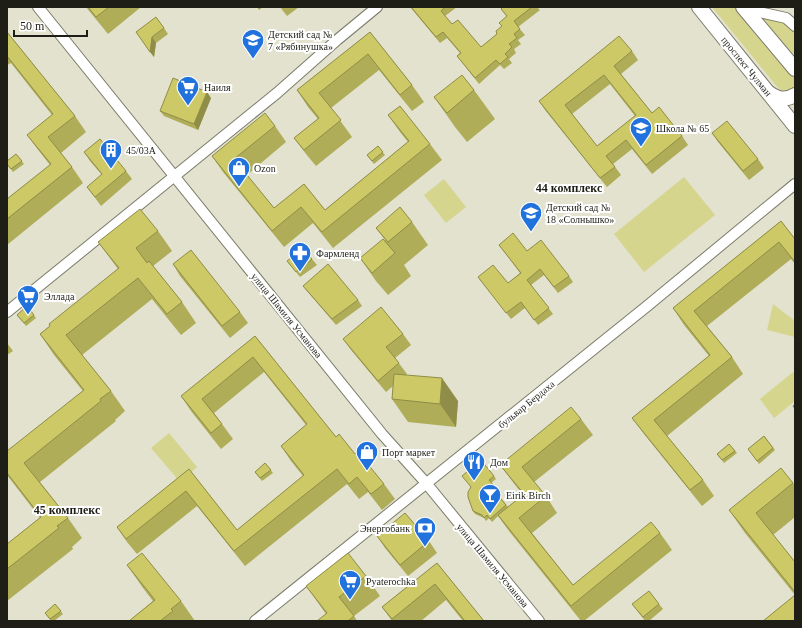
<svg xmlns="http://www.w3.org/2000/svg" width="802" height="628" viewBox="0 0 802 628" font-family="Georgia,serif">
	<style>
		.green { fill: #d6d58e }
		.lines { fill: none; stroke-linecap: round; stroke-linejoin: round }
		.street-casing { stroke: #7b7b6a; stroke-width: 12 }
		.secondary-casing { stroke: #7b7b6a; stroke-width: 16 }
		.street { stroke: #fff; stroke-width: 10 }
		.secondary { stroke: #fff; stroke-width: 14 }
		.wall { fill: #afad58; fill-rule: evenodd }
		.shaded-wall { fill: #8f8d47 }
		.building { fill: #ccc966; stroke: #8f8d47; fill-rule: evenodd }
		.labels { text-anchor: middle; stroke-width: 4; stroke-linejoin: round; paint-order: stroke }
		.poi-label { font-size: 10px; fill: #1e1e17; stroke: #fff; text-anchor: start }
		.street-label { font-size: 10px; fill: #1e1e17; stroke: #fff }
		.quarter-label { font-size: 12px; font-weight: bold; fill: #1e1e17; stroke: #fff }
	</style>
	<rect width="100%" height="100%" fill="#e2e2cf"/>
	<!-- green -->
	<g class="green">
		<path d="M 712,7 L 737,7 L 795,77 L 794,87 C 789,92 784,92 778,88 Z"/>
		<path d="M 762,17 C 774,19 788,21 794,33 C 797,39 795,49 795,55 L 775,37 L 760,19 Z"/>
		<path d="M 684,177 L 715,215 L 644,272 L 614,234 Z"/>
		<path d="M 444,179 L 466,207 L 446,223 L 424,195 Z"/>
		<path d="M 773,304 L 795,321 L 795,337 L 767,330 Z"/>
		<path d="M 793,372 L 795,374 L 795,401 L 774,418 L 760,399 Z"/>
		<path d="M 169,433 L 197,467 L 180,482 L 151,448 Z"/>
	</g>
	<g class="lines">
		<!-- street casing -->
		<g class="street-casing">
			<g id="street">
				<path d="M 38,7 L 382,434 L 426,483 L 539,621"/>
				<path d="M 745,9 L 786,18 L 795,26"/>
				<path d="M 7,312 L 277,93 L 337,40 L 377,7"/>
				<path d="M 255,621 L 646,307 L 795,184"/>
			</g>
		</g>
		<!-- secondary casing -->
		<g class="secondary-casing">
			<g id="secondary">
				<path d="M 699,7 L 795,126"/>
				<path d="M 743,7 L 795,69"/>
				<path d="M 769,93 C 778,99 785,101 795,95"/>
			</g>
		</g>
		<!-- street -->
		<use href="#street" class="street"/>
		<!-- secondary -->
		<use href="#secondary" class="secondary"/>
	</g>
	<!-- wall -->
	<g class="wall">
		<path d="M 86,7 L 141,7 L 108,34 Z"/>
		<path d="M 257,7 L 263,7 L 259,10 Z"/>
		<path d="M 280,7 L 299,7 L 287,16 Z"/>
		<path d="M 410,7 L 457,7 L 445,16 L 452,24 L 481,47 L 497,34 L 502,27 L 507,17 L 501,9 L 503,7 L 537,7 L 540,10 L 518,27 L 525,35 L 518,40 L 521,44 L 514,49 L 516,53 L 509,59 L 512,63 L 504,69 L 500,65 L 479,84 L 457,56 L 460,53 L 447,38 L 440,43 Z"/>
		<path d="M 164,28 L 168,34 L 156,43 L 154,57 L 136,32 Z"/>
		<path d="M 7,32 L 75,116 L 86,132 L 61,153 L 72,167 L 83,183 L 7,245 L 7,199 L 50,165 L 39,151 L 27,135 L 52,115 L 11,63 L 7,65 Z"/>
		<path d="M 370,32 L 412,85 L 424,102 L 412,111 L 379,70 L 331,108 L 352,137 L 316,166 L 306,154 L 294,138 L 318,119 L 308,107 L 297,90 Z"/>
		<path d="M 632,51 L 638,60 L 621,74 L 652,113 L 682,136 L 688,145 L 652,174 L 632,149 L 613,164 L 621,175 L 607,187 L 545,110 L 539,101 ZM 610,84 L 635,116 L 597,146 L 572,114 Z"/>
		<path d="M 474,90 L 495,119 L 467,142 L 455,127 L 434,97 Z"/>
		<path d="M 211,98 L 198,130 L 164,116 L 160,111 Z"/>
		<path d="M 388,115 L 430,144 L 442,160 L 333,248 L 313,223 L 284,247 L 223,172 L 212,156 L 275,126 L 286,142 L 247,175 L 274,208 L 304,184 L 325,210 L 408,142 L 400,132 Z"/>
		<path d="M 712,133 L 758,159 L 764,168 L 749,180 L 718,142 Z"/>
		<path d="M 378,146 L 385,155 L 374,164 L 367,155 Z"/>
		<path d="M 84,152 L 126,171 L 132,179 L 101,206 L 87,187 L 102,175 L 90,161 Z"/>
		<path d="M 16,154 L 24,164 L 13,172 L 7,164 Z"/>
		<path d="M 781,221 L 795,239 L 795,264 L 791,259 L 707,326 L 732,357 L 743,374 L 667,436 L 703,480 L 714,496 L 702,506 L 644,434 L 632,418 L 709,356 L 684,325 L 673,308 Z"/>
		<path d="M 412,222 L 428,245 L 404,265 L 411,276 L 388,295 L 376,281 L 360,258 L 385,240 L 376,228 Z"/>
		<path d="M 158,231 L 172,251 L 153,266 L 182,302 L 196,323 L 181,335 L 152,299 L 82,355 L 111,391 L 125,411 L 115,420 L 116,421 L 40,482 L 68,518 L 82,538 L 72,547 L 73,549 L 7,601 L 7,544 L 40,518 L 7,475 L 7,454 L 83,391 L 54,355 L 40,334 L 118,269 L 98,242 Z"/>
		<path d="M 499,245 L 527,251 L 569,276 L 573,282 L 558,293 L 544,275 L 531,285 L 553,314 L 538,325 L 525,308 L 511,319 L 478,277 L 508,283 L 520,273 Z"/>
		<path d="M 312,259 L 317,265 L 300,277 L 287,261 Z"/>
		<path d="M 173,264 L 240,312 L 248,323 L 230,338 L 180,276 Z"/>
		<path d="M 303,286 L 358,300 L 362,306 L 336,325 L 307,291 Z"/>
		<path d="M 27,306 L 36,318 L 26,326 L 17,315 Z"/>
		<path d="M 403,334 L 411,345 L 395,358 L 407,374 L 406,375 L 458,401 L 456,427 L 408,422 L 392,399 L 393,386 L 386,392 L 351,350 L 343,339 Z"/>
		<path d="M 255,336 L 336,437 L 355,454 L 384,484 L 395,499 L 382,510 L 368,492 L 359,499 L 347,484 L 245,566 L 197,506 L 137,554 L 127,542 L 117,527 L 189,469 L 237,530 L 303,476 L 291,461 L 281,446 L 306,425 L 264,372 L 214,413 L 222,424 L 233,439 L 221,449 L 191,411 L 181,396 Z"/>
		<path d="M 7,343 L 13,351 L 7,355 Z"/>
		<path d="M 581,419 L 593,435 L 534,482 L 546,496 L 557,513 L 532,533 L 573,585 L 660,533 L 672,550 L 584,621 L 581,621 L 509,531 L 498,516 L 492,522 L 489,518 L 486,521 L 484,518 L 475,514 L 473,511 L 468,497 L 494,476 L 496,479 L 491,483 L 496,489 L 494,490 L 508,507 L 523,495 L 512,481 L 500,465 Z"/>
		<path d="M 764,436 L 775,450 L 759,464 L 748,449 Z"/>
		<path d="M 729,444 L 737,453 L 724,463 L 717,454 Z"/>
		<path d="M 265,463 L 273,473 L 262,481 L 255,472 Z"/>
		<path d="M 793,483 L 795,486 L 795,517 L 773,535 L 795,562 L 795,595 L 745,533 L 729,510 Z"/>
		<path d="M 377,536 L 429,541 L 437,553 L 408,576 L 385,548 Z"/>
		<path d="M 437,563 L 484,621 L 463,621 L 446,600 L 421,621 L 392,621 L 382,607 Z"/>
		<path d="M 127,565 L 181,601 L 195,621 L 129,621 L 153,601 L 143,588 Z"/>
		<path d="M 366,576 L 380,596 L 354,616 L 357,621 L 317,621 L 326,614 L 306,586 Z"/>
		<path d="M 55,604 L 63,614 L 54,621 L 51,621 L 45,613 Z"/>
		<path d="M 632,604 L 659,604 L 663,609 L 649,621 L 645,621 Z"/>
	</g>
	<!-- shaded-wall -->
	<g class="shaded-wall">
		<path d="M 152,37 L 156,43 L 154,57 L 150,52 Z"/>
		<path d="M 207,92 L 211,98 L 198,130 L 194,124 Z"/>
		<path d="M 442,378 L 458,401 L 456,427 L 440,404 Z"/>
	</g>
	<!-- building -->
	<g class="building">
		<path d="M 88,7 L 109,7 L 96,17 Z"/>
		<path d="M 411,7 L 445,7 L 441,11 L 452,24 L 458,20 L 481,47 L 497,34 L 496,31 L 502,26 L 499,23 L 507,16 L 501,9 L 503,7 L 532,7 L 514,21 L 520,29 L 514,34 L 517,38 L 509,44 L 512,47 L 505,54 L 508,57 L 500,64 L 496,60 L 475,78 L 457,56 L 461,53 L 443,32 L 436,37 Z"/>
		<path d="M 156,17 L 164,28 L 152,37 L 150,52 L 136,32 Z"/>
		<path d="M 7,32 L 75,116 L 48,137 L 72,167 L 7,219 L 7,199 L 51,164 L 27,135 L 53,114 L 7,56 Z"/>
		<path d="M 370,32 L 412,85 L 400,95 L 368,54 L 319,93 L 341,120 L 304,150 L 294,138 L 319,118 L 297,90 Z"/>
		<path d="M 619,36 L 632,51 L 614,66 L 652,113 L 659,107 L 682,136 L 646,165 L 626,140 L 606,156 L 615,167 L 600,178 L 539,101 ZM 604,75 L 636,115 L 597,146 L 565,105 Z"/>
		<path d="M 462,75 L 474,90 L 447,113 L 434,97 Z"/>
		<path d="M 173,78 L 207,92 L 194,124 L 160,111 Z"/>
		<path d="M 400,106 L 430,144 L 322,232 L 301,207 L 272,231 L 212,156 L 265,113 L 275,126 L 234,159 L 274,208 L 304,184 L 325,210 L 409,141 L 388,115 Z"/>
		<path d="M 727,121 L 758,159 L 743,171 L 712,133 Z"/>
		<path d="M 100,139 L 126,171 L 95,197 L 87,187 L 102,174 L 84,152 Z"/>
		<path d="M 378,146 L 383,152 L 372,161 L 367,155 Z"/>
		<path d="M 16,154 L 22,161 L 11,169 L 7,164 L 7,161 Z"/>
		<path d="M 400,207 L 412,222 L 388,242 L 376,228 Z"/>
		<path d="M 140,209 L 158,231 L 136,248 L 147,263 L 149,261 L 182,302 L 167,314 L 138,278 L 66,335 L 111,391 L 100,399 L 101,401 L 24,463 L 68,518 L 57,526 L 59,528 L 7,569 L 7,544 L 41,517 L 7,473 L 7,454 L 8,453 L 7,451 L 84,390 L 40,334 L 50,326 L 49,324 L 119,268 L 98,242 Z"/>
		<path d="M 781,221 L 795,239 L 795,262 L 779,242 L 694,311 L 732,357 L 654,420 L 703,480 L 690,490 L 632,418 L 710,355 L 673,308 Z"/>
		<path d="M 513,233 L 527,251 L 541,240 L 569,276 L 554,287 L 540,269 L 527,280 L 549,308 L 534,320 L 521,302 L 506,313 L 478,277 L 493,265 L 508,283 L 521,273 L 499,245 Z"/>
		<path d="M 383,239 L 395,253 L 372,273 L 360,258 Z"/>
		<path d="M 303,249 L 312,259 L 296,272 L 287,261 Z"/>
		<path d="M 191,250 L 240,312 L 222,326 L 173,264 Z"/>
		<path d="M 328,264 L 358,300 L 332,319 L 303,286 Z"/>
		<path d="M 27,306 L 34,315 L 24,323 L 17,315 Z"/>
		<path d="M 381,307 L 403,334 L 386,347 L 399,363 L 378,381 L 343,339 Z"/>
		<path d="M 255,336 L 336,437 L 339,434 L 355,454 L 358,452 L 384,484 L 371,494 L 357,477 L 349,484 L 337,469 L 234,551 L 186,491 L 126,539 L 117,527 L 189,469 L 237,530 L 304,475 L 281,446 L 307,424 L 253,357 L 202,399 L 222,424 L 211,433 L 181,396 Z"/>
		<path d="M 394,374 L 442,378 L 440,404 L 392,399 Z"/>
		<path d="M 795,404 L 795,409 L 793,406 Z"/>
		<path d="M 571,407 L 581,419 L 522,467 L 546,496 L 519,518 L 573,585 L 651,522 L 660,533 L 571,606 L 498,515 L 524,494 L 500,465 Z"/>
		<path d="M 764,436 L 773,448 L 757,461 L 748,449 Z"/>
		<path d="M 729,444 L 735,451 L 722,460 L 717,454 Z"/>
		<path d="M 481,460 L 494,476 L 489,480 L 494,486 L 492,488 L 506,505 L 490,519 L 487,515 L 484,518 L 482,515 L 473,511 L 468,497 L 468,492 L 471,487 L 462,476 Z"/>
		<path d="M 265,463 L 271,470 L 260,478 L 255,472 Z"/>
		<path d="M 781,468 L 793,483 L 756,513 L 795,562 L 795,592 L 729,510 Z"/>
		<path d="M 405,513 L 429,541 L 400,565 L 377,536 Z"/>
		<path d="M 142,553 L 181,601 L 171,609 L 173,611 L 160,621 L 129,621 L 155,600 L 127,565 Z"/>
		<path d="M 348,553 L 366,576 L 339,597 L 354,616 L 348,621 L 317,621 L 327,613 L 306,586 Z"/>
		<path d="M 437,563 L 484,621 L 465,621 L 435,584 L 392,619 L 382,607 Z"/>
		<path d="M 649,591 L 659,604 L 643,617 L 632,604 Z"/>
		<path d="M 795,595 L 795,619 L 793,621 L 763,621 Z"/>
		<path d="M 55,604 L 61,611 L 50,619 L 45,613 Z"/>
	</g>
	<!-- icons -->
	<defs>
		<g id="school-pin" transform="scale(1.15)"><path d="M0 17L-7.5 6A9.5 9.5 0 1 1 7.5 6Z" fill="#2172dc" stroke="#fff"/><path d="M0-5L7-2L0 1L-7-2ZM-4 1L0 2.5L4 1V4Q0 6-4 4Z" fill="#fff"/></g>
		<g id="supermarket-pin" transform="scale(1.15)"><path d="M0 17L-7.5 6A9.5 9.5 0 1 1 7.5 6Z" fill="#2172dc" stroke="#fff"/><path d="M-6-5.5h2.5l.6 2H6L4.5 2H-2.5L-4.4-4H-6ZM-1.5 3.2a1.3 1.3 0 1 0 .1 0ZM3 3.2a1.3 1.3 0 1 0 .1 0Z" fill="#fff"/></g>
		<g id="building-pin" transform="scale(1.15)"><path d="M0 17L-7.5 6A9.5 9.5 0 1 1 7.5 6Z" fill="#2172dc" stroke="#fff"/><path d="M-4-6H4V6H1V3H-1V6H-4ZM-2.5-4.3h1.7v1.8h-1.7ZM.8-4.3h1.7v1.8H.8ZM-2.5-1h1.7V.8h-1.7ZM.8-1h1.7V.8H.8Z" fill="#fff"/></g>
		<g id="shop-pin" transform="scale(1.15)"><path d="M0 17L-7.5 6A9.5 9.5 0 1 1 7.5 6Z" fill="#2172dc" stroke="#fff"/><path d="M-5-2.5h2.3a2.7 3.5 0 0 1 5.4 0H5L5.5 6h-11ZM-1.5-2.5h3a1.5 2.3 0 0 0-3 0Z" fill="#fff"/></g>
		<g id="pharmacy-pin" transform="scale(1.15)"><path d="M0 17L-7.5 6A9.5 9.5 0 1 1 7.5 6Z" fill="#2172dc" stroke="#fff"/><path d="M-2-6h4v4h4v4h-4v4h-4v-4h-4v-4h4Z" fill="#fff"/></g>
		<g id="restaurant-pin" transform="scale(1.15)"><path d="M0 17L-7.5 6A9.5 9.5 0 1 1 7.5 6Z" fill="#2172dc" stroke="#fff"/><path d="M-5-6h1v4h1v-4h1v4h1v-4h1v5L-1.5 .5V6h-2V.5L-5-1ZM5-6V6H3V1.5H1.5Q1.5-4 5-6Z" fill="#fff"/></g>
		<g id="bar-pin" transform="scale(1.15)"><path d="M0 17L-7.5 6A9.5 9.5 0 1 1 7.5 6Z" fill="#2172dc" stroke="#fff"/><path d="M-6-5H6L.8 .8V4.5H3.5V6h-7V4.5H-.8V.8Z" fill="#fff"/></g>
		<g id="bank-pin" transform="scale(1.15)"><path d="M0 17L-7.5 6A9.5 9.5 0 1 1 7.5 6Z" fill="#2172dc" stroke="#fff"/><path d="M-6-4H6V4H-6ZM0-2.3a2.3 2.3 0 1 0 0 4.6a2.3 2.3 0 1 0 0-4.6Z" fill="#fff"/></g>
	</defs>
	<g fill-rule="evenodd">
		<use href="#school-pin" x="253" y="40"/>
		<use href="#supermarket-pin" x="188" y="87"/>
		<use href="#school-pin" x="641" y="128"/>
		<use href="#building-pin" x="111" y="150"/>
		<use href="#shop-pin" x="239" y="168"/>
		<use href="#school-pin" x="531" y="213"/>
		<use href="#pharmacy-pin" x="300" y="253"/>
		<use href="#supermarket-pin" x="28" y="296"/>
		<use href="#shop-pin" x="367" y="452"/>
		<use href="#restaurant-pin" x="474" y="462"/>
		<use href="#bar-pin" x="490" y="495"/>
		<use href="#bank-pin" x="425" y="528"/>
		<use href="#supermarket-pin" x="350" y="581"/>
	</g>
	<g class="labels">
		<!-- poi labels -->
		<g class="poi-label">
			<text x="268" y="38">Детский сад №<tspan x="268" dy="12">7 «Рябинушка»</tspan></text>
			<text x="204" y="91">Наиля</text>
			<text x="656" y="132">Школа № 65</text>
			<text x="126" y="154">45/03А</text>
			<text x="254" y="172">Ozon</text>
			<text x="546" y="211">Детский сад №<tspan x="546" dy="12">18 «Солнышко»</tspan></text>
			<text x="316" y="257">Фармленд</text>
			<text x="44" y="300">Эллада</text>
			<text x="382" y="456">Порт маркет</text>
			<text x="490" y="466">Дом</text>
			<text x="506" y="499">Eirik Birch</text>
			<text x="410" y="532" text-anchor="end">Энергобанк</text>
			<text x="366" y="585">Pyaterochka</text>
		</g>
		<!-- street labels -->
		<g class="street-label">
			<text transform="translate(747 66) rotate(51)" y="4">проспект Чулман</text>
			<text transform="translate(287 315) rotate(51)" y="4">улица Шамиля Усманова</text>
			<text transform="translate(526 404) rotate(-39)" y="4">бульвар Бердаха</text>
			<text transform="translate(493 565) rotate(50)" y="4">улица Шамиля Усманова</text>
		</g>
		<!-- quarter labels -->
		<g class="quarter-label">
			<text x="569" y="192">44 комплекс</text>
			<text x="67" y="514">45 комплекс</text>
		</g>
	</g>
	<!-- border -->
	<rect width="802" height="628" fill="none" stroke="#1e1e17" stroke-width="16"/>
	<!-- scale -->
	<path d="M14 30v6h73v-6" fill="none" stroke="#1e1e17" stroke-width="2"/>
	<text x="20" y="30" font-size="12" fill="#1e1e17" stroke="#ffffff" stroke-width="3" paint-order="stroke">50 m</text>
</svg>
